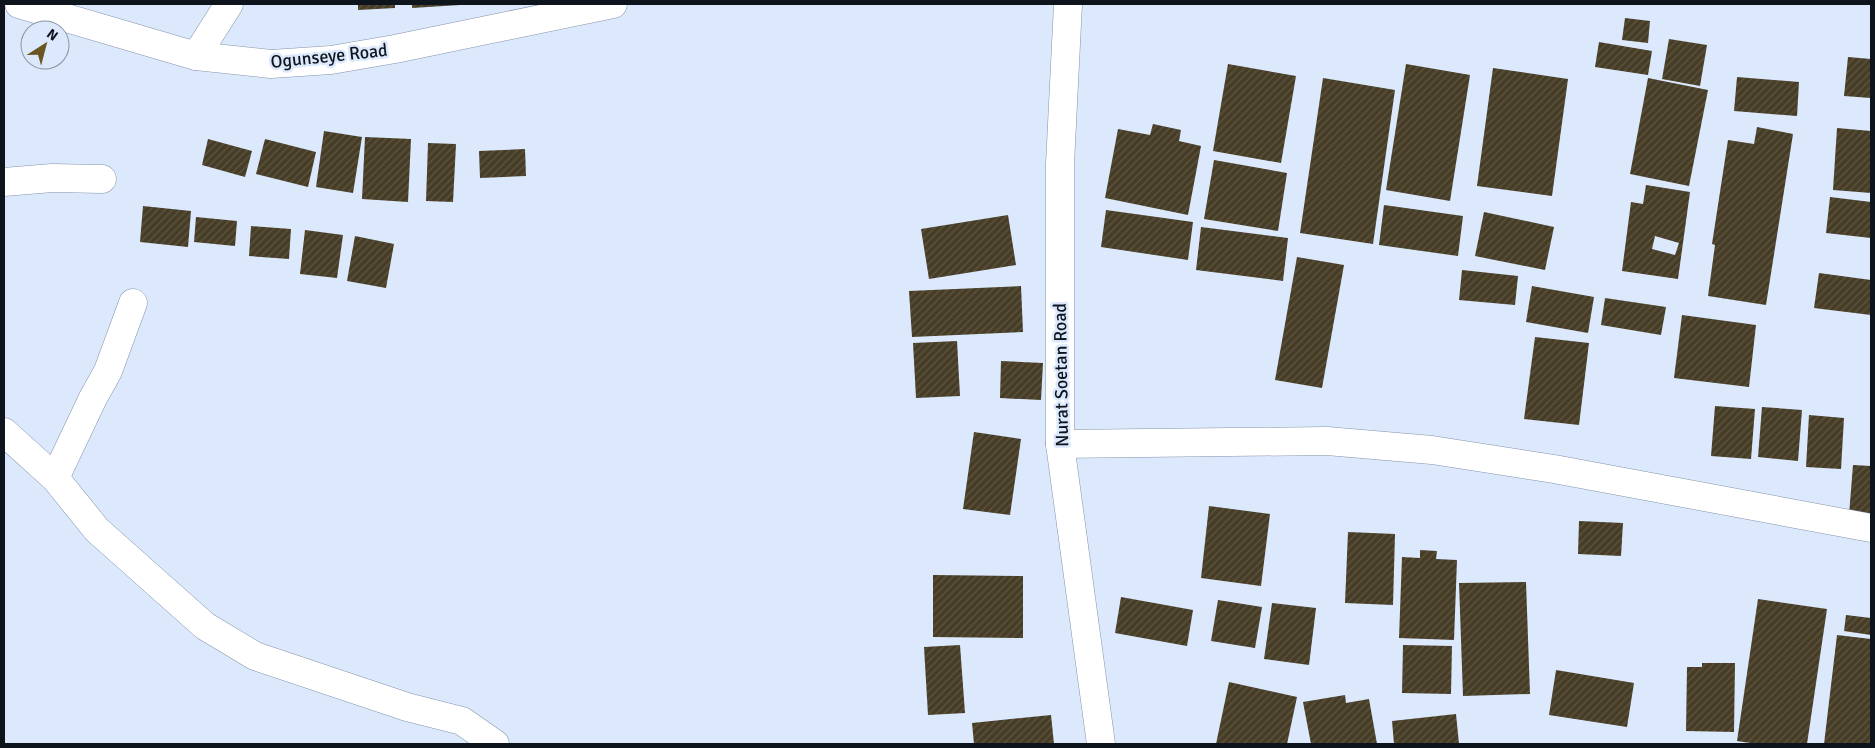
<svg xmlns="http://www.w3.org/2000/svg" width="1875" height="748" viewBox="0 0 1875 748" font-family="Signika,sans-serif">
	<style>
		.building { fill: url(#building-hatch); fill-rule: evenodd }
		.lines { fill: none; stroke-linecap: round; stroke-linejoin: round }
		.minor-casing { stroke: #8493ab; stroke-width: 29 }
		.minor { stroke: #fff; stroke-width: 28 }
		.labels { text-anchor: middle; stroke-width: 5; stroke-linejoin: round; paint-order: stroke }
		.street-label { font-size: 18px; fill: #0e141c; stroke: #dce9fd }
	</style>
	<defs>
		<pattern id="building-hatch" width="6" height="6" patternUnits="userSpaceOnUse" patternTransform="scale(1.25)"><rect width="6" height="6" fill="#473d26"/><path d="M-1 1l2-2M0 6l6-6M5 7l2-2" fill="none" stroke="#5d5644"/></pattern>
	</defs>
	<rect width="100%" height="100%" fill="#dce9fd"/>
	<!-- building -->
	<g class="building">
		<path d="M 358,4 L 395,4 L 395,8 L 358,10 Z"/>
		<path d="M 412,4 L 460,4 L 460,5 L 412,8 Z"/>
		<path d="M 1625,18 L 1650,21 L 1648,43 L 1622,40 Z"/>
		<path d="M 1669,39 L 1707,45 L 1700,86 L 1662,79 Z"/>
		<path d="M 1599,42 L 1652,51 L 1648,75 L 1595,67 Z"/>
		<path d="M 1848,57 L 1871,59 L 1871,98 L 1844,96 Z"/>
		<path d="M 1228,64 L 1296,76 L 1281,163 L 1213,151 Z"/>
		<path d="M 1406,64 L 1470,75 L 1450,201 L 1386,190 Z"/>
		<path d="M 1493,68 L 1568,79 L 1552,196 L 1477,186 Z"/>
		<path d="M 1737,77 L 1799,82 L 1797,116 L 1734,111 Z"/>
		<path d="M 1323,78 L 1395,90 L 1373,244 L 1300,233 Z"/>
		<path d="M 1648,78 L 1708,90 L 1689,186 L 1630,174 Z"/>
		<path d="M 1153,124 L 1181,130 L 1179,141 L 1201,146 L 1188,215 L 1105,198 L 1118,129 L 1150,135 Z"/>
		<path d="M 1757,127 L 1793,134 L 1766,305 L 1708,296 L 1715,245 L 1712,244 L 1728,140 L 1754,144 Z"/>
		<path d="M 1837,128 L 1871,131 L 1871,193 L 1833,190 Z"/>
		<path d="M 324,131 L 362,137 L 353,193 L 316,187 Z"/>
		<path d="M 365,137 L 411,139 L 408,202 L 362,199 Z"/>
		<path d="M 208,139 L 252,151 L 245,177 L 202,165 Z"/>
		<path d="M 265,139 L 316,152 L 308,187 L 256,174 Z"/>
		<path d="M 428,143 L 456,144 L 453,202 L 426,201 Z"/>
		<path d="M 525,149 L 526,176 L 480,178 L 479,151 Z"/>
		<path d="M 1214,160 L 1287,173 L 1278,231 L 1204,219 Z"/>
		<path d="M 1646,185 L 1690,192 L 1678,279 L 1622,271 L 1631,202 L 1643,204 ZM 1655,236 L 1679,243 L 1675,255 L 1652,249 Z"/>
		<path d="M 1830,197 L 1871,202 L 1871,238 L 1826,233 Z"/>
		<path d="M 1384,205 L 1463,216 L 1458,256 L 1379,245 Z"/>
		<path d="M 143,206 L 191,211 L 188,247 L 140,242 Z"/>
		<path d="M 1106,210 L 1193,222 L 1188,260 L 1101,247 Z"/>
		<path d="M 1484,212 L 1554,227 L 1545,270 L 1475,256 Z"/>
		<path d="M 1008,215 L 1016,265 L 929,279 L 921,229 Z"/>
		<path d="M 196,217 L 237,221 L 235,246 L 194,242 Z"/>
		<path d="M 251,226 L 291,229 L 289,259 L 249,256 Z"/>
		<path d="M 1201,227 L 1288,238 L 1283,281 L 1196,270 Z"/>
		<path d="M 305,230 L 343,235 L 337,278 L 300,274 Z"/>
		<path d="M 355,236 L 394,244 L 386,288 L 347,281 Z"/>
		<path d="M 1297,257 L 1344,265 L 1322,388 L 1275,380 Z"/>
		<path d="M 1462,270 L 1518,276 L 1515,305 L 1459,300 Z"/>
		<path d="M 1819,273 L 1871,280 L 1871,315 L 1814,308 Z"/>
		<path d="M 1021,286 L 1023,332 L 912,337 L 909,291 Z"/>
		<path d="M 1532,286 L 1594,297 L 1588,333 L 1526,322 Z"/>
		<path d="M 1605,298 L 1666,307 L 1661,335 L 1601,325 Z"/>
		<path d="M 1682,315 L 1756,325 L 1749,387 L 1674,378 Z"/>
		<path d="M 1535,337 L 1589,343 L 1579,425 L 1524,419 Z"/>
		<path d="M 957,341 L 960,396 L 916,398 L 913,343 Z"/>
		<path d="M 1001,361 L 1043,363 L 1041,400 L 1000,398 Z"/>
		<path d="M 1715,406 L 1755,409 L 1751,459 L 1711,456 Z"/>
		<path d="M 1762,407 L 1802,410 L 1798,461 L 1758,457 Z"/>
		<path d="M 1809,415 L 1844,418 L 1841,469 L 1806,467 Z"/>
		<path d="M 974,432 L 1021,439 L 1010,515 L 963,509 Z"/>
		<path d="M 1853,465 L 1871,466 L 1871,517 L 1849,515 Z"/>
		<path d="M 1209,506 L 1270,514 L 1261,586 L 1201,578 Z"/>
		<path d="M 1579,521 L 1623,523 L 1621,556 L 1578,554 Z"/>
		<path d="M 1348,532 L 1395,534 L 1393,605 L 1345,603 Z"/>
		<path d="M 1420,550 L 1437,551 L 1436,559 L 1457,560 L 1454,640 L 1399,638 L 1402,557 L 1420,558 Z"/>
		<path d="M 933,575 L 1023,576 L 1023,638 L 933,637 Z"/>
		<path d="M 1526,582 L 1530,694 L 1463,696 L 1459,583 Z"/>
		<path d="M 1121,597 L 1193,610 L 1187,646 L 1115,633 Z"/>
		<path d="M 1758,599 L 1827,609 L 1807,744 L 1757,744 L 1737,741 Z"/>
		<path d="M 1218,600 L 1262,607 L 1255,648 L 1211,641 Z"/>
		<path d="M 1272,603 L 1316,608 L 1309,665 L 1264,659 Z"/>
		<path d="M 1846,615 L 1871,618 L 1871,635 L 1844,631 Z"/>
		<path d="M 1837,635 L 1871,639 L 1871,744 L 1824,744 Z"/>
		<path d="M 960,645 L 965,713 L 928,715 L 924,647 Z"/>
		<path d="M 1403,645 L 1452,646 L 1451,694 L 1402,693 Z"/>
		<path d="M 1702,663 L 1735,663 L 1734,732 L 1686,731 L 1687,667 L 1702,667 Z"/>
		<path d="M 1556,670 L 1634,683 L 1627,727 L 1549,715 Z"/>
		<path d="M 1229,682 L 1297,697 L 1287,744 L 1216,744 Z"/>
		<path d="M 1345,695 L 1346,703 L 1369,699 L 1377,744 L 1311,744 L 1303,702 Z"/>
		<path d="M 1456,714 L 1459,744 L 1394,744 L 1392,721 Z"/>
		<path d="M 1051,715 L 1054,744 L 974,744 L 972,723 Z"/>
	</g>
	<g class="lines">
		<!-- minor casing -->
		<g class="minor-casing">
			<g id="minor">
				<path d="M 19,4 L 196,56 L 271,64 L 331,60 L 395,49 L 613,4"/>
				<path d="M 1068,4 L 1060,164 L 1060,444 L 1101,744"/>
				<path d="M 196,56 L 229,4"/>
				<path d="M 4,182 L 52,178 L 102,179"/>
				<path d="M 4,432 L 55,478 L 97,530 L 205,626 L 255,656 L 407,707 L 462,721 L 495,744"/>
				<path d="M 1060,444 L 1327,441 L 1432,450 L 1554,469 L 1871,528"/>
				<path d="M 55,478 L 93,398 L 108,371 L 133,303"/>
			</g>
		</g>
		<!-- minor -->
		<use href="#minor" class="minor"/>
	</g>
	<g class="labels">
		<!-- street labels -->
		<g class="street-label">
			<text transform="translate(329 56) rotate(-6)" y="6">Ogunseye Road</text>
			<text transform="translate(1061 375) rotate(-91)" y="6">Nurat Soetan Road</text>
		</g>
	</g>
	<!-- border -->
	<rect width="1875" height="748" fill="none" stroke="#0e141c" stroke-width="10"/>
	<!-- north arrow -->
	<g transform="translate(45 45) rotate(36)"><circle r="24" fill="#dce9fd" stroke="#8a94a3"/>
	<path d="M0-4L9 19L0 12L-9 19Z" fill="#6a5524"/>
	<text y="-8" font-size="14" font-weight="bold" text-anchor="middle" fill="#0e141c">N</text>
	</g>
</svg>
